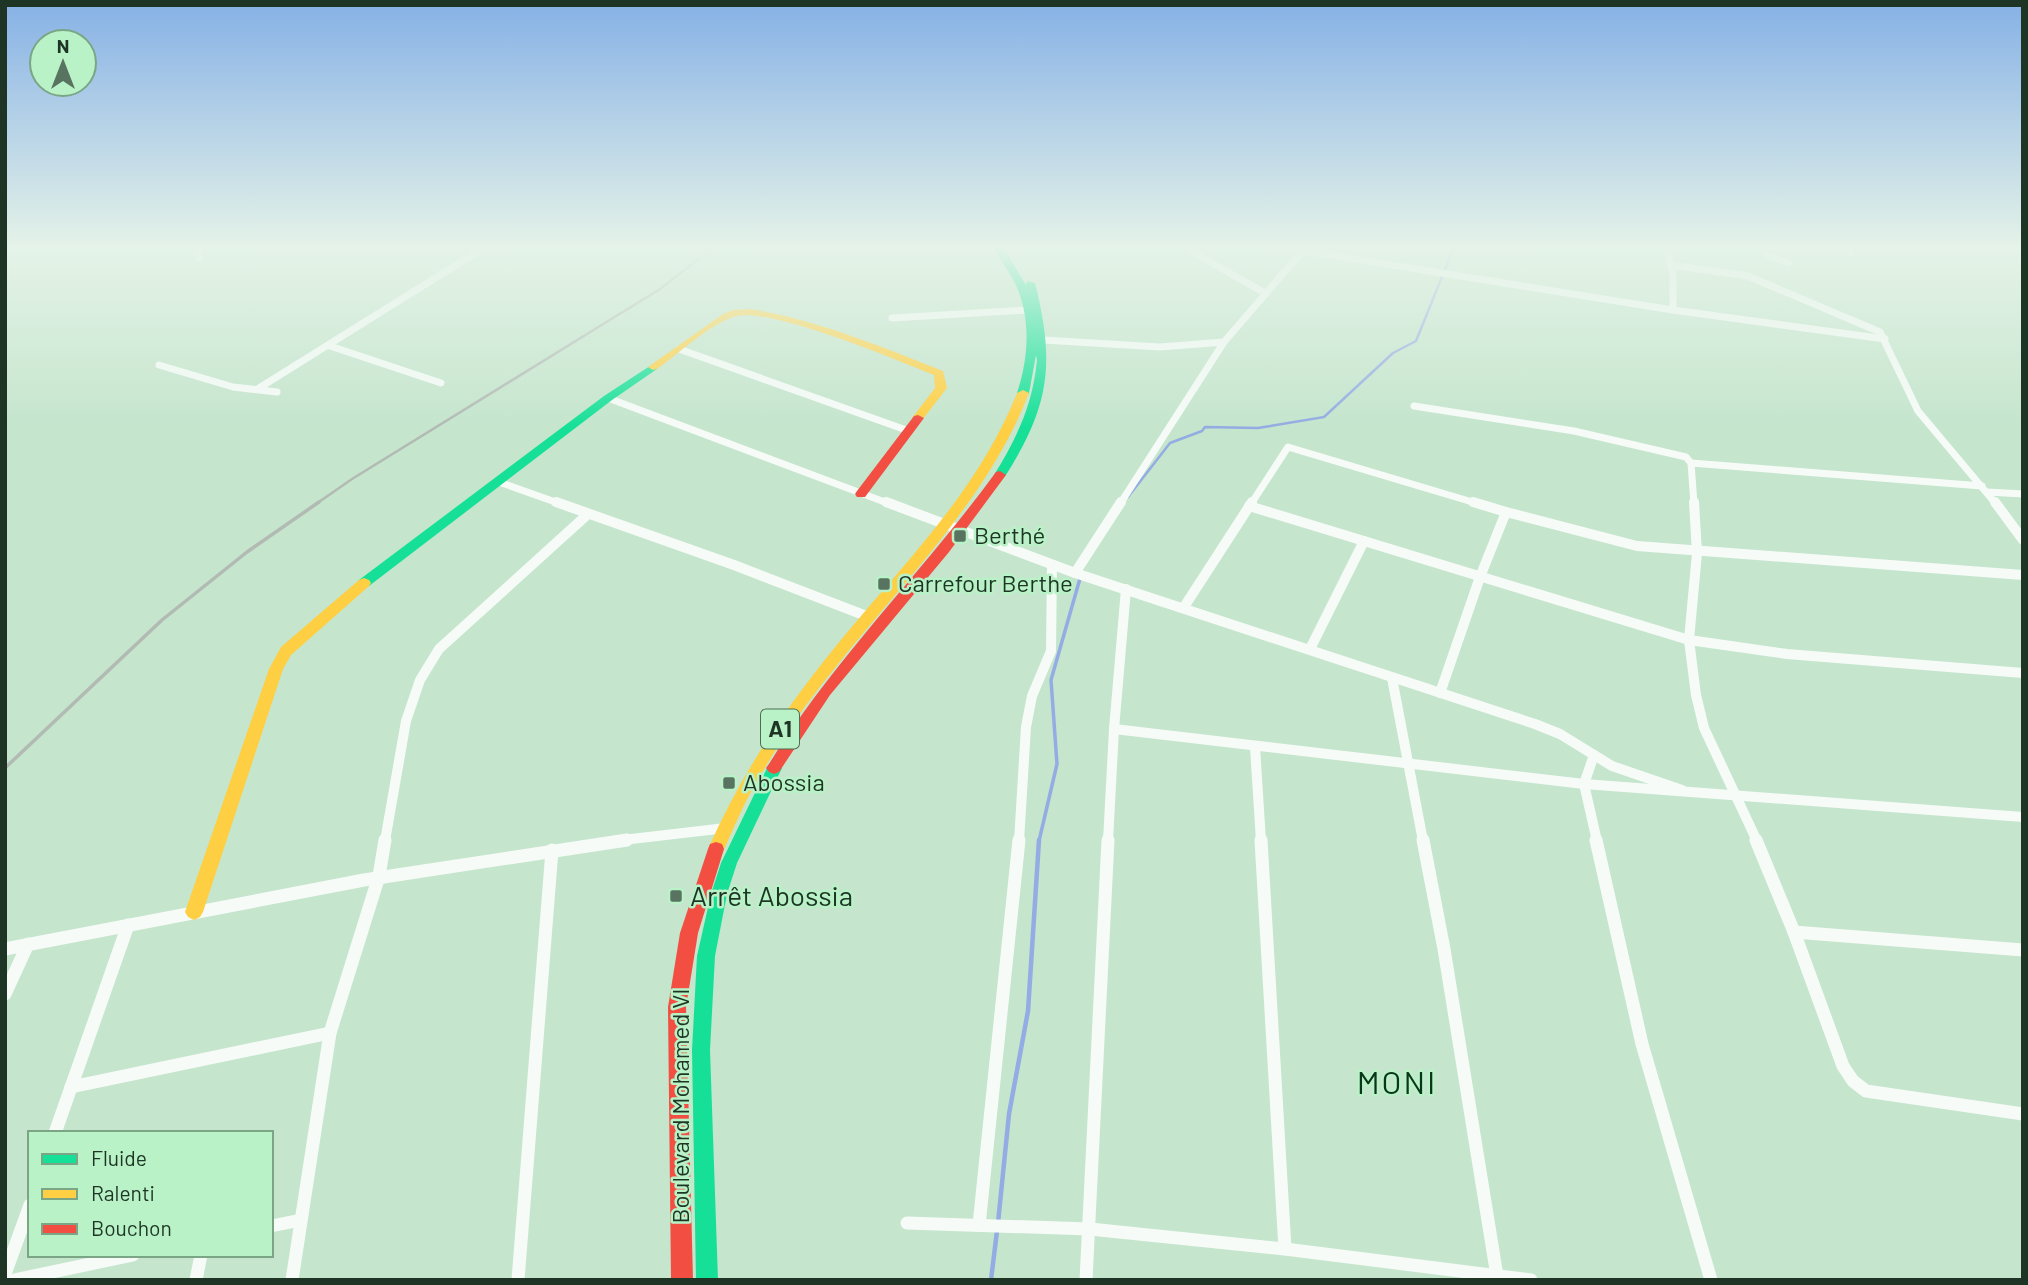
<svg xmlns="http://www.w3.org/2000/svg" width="2028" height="1285" viewBox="0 0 2028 1285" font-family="Barlow,sans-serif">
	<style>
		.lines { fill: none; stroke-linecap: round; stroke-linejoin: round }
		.stream-far2 { stroke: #93ace3; stroke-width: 2.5 }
		.stream-far1 { stroke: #93ace3; stroke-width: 3.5 }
		.stream { stroke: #93ace3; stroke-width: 4.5 }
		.street-far2 { stroke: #f6fbf8; stroke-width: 7 }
		.street-far1 { stroke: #f6fbf8; stroke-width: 10 }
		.street { stroke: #f6fbf8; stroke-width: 13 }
		.fast { fill: #16e098; fill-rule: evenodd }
		.slow { fill: #ffcf43; fill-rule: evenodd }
		.jam { fill: #f24e42; fill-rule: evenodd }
		.rail-far1 { stroke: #b2bab4; stroke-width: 2.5 }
		.rail { stroke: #b2bab4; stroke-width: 3.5 }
		.poi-dot { fill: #587360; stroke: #b8f2c6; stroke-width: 2.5 }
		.labels { text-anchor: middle; stroke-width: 5; stroke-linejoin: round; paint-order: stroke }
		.shield { fill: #b8f2c6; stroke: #4c6e55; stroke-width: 2 }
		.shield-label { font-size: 23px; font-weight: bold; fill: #1e3525 }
		.poi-label { font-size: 24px; fill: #1e3525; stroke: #b8f2c6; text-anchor: start }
		.street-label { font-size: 24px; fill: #1e3525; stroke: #b8f2c6 }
		.near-poi-label { font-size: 28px; fill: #1e3525; stroke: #b8f2c6; text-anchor: start }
		.near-neighbourhood-label { font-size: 32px; letter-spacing: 2px; fill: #0b361b; stroke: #b8f2c6 }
	</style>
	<rect width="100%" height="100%" fill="#c5e5cd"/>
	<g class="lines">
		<!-- stream-far2 -->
		<path class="stream-far2" d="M 1128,497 L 1170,443 L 1202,431 L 1205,427 L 1258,428 L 1324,417 L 1393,353 L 1416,341 L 1452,252 L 1459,247"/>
		<!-- stream-far1 -->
		<path class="stream-far1" d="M 1039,841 L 1057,764 L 1051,680 L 1081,575"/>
		<!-- stream -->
		<g class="stream">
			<path d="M 998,1223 L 1009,1114 L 1028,1011 L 1039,840"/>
			<path d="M 991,1280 L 997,1231"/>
		</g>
		<!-- street-far2 -->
		<g class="street-far2">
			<path d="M 199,247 L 199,259"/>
			<path d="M 919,247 L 933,247"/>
			<path d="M 1184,247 L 1265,293"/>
			<path d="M 1667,247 L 1673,275 L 1673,310"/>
			<path d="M 1764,247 L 1768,256 L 1789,263"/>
			<path d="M 1851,247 L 1851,252"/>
			<path d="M 1304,251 L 1673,310 L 1885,339"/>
			<path d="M 1671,265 L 1748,276 L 1880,332 L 1918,411 L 1996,504"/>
			<path d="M 892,318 L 1027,310"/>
			<path d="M 1043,340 L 1160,347 L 1224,342 L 1306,247"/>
			<path d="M 330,346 L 441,383"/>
			<path d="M 679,349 L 909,431"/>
			<path d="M 159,365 L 233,387 L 277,392"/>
			<path d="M 259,388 L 485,247"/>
			<path d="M 608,398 L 890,504"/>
			<path d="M 1414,406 L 1574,431 L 1686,457 L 1691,463 L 1694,504"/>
			<path d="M 1691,463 L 1982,486"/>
			<path d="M 499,482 L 561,504"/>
			<path d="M 1987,492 L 2023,494"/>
			<path d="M 1120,504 L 1224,342"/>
			<path d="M 1251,504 L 1288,447 L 1479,504"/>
		</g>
		<!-- street-far1 -->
		<g class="street-far1">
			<path d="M 556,502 L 734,565 L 869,617"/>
			<path d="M 886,502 L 1075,573 L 1535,724 L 1560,734 L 1612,766 L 1682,790"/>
			<path d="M 1694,502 L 1697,553 L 1689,640 L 1696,695 L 1704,728 L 1757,841"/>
			<path d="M 1995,502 L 2023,540"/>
			<path d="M 1249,506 L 1689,640 L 1787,654 L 2023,673"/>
			<path d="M 1506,512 L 1637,546 L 2023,575"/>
			<path d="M 1075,573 L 1121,502"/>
			<path d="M 1184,607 L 1252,502"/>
			<path d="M 1310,649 L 1364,541"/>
			<path d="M 1392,678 L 1423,841"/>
			<path d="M 1440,693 L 1480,577 L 1506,512 L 1473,502"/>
			<path d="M 1114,729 L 1584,784 L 2023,817"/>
			<path d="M 1255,747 L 1261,841"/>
			<path d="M 1594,755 L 1584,784 L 1597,841"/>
			<path d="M 385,841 L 406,721 L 420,680 L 439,649 L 588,514"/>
			<path d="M 614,841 L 726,828"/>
			<path d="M 1019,841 L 1026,727 L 1032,696 L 1051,651 L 1052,565"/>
			<path d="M 1108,841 L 1114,729 L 1126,589"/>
		</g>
		<!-- street -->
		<g class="street">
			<path d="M 1261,840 L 1285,1249"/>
			<path d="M 1423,840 L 1444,949 L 1497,1276"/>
			<path d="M 1596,840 L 1642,1044 L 1711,1280"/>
			<path d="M 1756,840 L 1794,932 L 1843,1066 L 1853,1081 L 1866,1091 L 2023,1114"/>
			<path d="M 1794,932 L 2023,950"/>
			<path d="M 5,949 L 364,880 L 627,840"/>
			<path d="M 5,994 L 28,944"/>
			<path d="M 71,1087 L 330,1033"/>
			<path d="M 55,1133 L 128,925"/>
			<path d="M 907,1223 L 1090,1229 L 1285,1249 L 1531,1280"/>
			<path d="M 979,1225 L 1019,840"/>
			<path d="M 271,1226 L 301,1220"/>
			<path d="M 5,1274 L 30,1205"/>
			<path d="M 14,1280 L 133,1255"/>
			<path d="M 196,1280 L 201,1255"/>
			<path d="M 292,1280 L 330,1033 L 379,876 L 385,840"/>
			<path d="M 518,1280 L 552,850"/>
			<path d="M 1086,1280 L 1108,840"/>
		</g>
		<!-- fast -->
		<g class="fast">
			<path d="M 993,247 L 1003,247 L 1026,285 L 1027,281 L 1035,283 C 1055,363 1050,405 1006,475 L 1000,479 L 994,475 C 1017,438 1033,404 1037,360 L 1036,355 L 1029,393 L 1027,395 L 1019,395 L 1017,393 C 1028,360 1031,323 1018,290 C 1012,275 1001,261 993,247 Z"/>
			<path d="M 653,364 L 658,367 L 657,369 L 612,400 L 369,586 L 359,586 L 357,583 L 359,580 L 604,396 Z"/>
			<path d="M 774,762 L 779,764 L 782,768 L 737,863 L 727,894 L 715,956 L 710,1050 L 718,1280 L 696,1280 L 692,1050 L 697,956 L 711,894 L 721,863 L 769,764 Z"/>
		</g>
		<!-- slow -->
		<g class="slow">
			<path d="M 751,309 C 817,320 880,346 943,371 L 947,388 L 922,420 L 914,420 L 912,418 L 935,388 L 934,375 C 896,360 767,305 733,317 C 709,325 678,354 657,369 L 653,370 L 648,367 L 723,314 L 733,310 Z"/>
			<path d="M 1023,390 L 1029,393 C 987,501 901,583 831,673 C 804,706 780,741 759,778 C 744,802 734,828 722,854 L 716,856 L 710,854 L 708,849 C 743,770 790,701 845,635 C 909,558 980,487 1017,393 Z"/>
			<path d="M 364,578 L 369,580 L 371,583 L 369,586 L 291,655 L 283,669 L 203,912 L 200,917 L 194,920 L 188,917 L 185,912 L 269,669 L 281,647 L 359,580 Z"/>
		</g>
		<!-- jam -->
		<g class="jam">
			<path d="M 918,415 L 924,418 L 865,497 L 857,497 L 855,494 L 857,491 L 914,416 Z"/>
			<path d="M 1000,471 L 1006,475 L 949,552 L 830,695 L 779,772 L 774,774 L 769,772 L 766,768 L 769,764 C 834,659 923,572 996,472 Z"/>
			<path d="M 716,842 L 722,844 L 724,849 L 698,933 L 686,1007 L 693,1280 L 671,1280 L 668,1007 L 680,933 L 708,849 L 710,844 Z"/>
		</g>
		<!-- rail-far1 -->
		<path class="rail-far1" d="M 316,504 L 352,479 L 660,289 L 714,247"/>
		<!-- rail -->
		<path class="rail" d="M 5,768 L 162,620 L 247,552 L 319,502"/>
	</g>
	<!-- sky -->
	<linearGradient id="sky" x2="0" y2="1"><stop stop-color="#86b1e6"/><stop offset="0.58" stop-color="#e5f3e8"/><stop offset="1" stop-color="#e5f3e8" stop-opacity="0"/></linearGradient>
	<rect width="2028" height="427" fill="url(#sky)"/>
	<!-- markers -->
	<g class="poi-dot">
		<rect x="953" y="529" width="14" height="14" rx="3.5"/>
		<rect x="877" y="577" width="14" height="14" rx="3.5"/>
		<rect x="722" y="776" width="14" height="14" rx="3.5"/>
		<rect x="669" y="889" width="14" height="14" rx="3.5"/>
	</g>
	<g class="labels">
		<!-- shield labels -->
		<rect class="shield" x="761" y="709.5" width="38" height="39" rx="5"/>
		<g class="shield-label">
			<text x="780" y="737">A1</text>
		</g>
		<!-- poi labels -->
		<g class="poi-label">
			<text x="974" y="544">Berthé</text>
			<text x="898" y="592">Carrefour Berthe</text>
			<text x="743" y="791">Abossia</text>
		</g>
		<!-- street labels -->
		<g class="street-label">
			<text transform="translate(681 1106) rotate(-90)" y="8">Boulevard Mohamed VI</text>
		</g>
		<!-- near-poi labels -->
		<g class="near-poi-label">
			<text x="690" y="906">Arrêt Abossia</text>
		</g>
		<!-- near-neighbourhood labels -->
		<g class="near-neighbourhood-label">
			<text x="1397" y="1094">MONI</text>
		</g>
	</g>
	<!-- border -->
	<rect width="2028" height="1285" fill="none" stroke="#1e3525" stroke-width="14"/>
	<!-- legend -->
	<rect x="28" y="1131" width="245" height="126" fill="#b8f2c6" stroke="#7aa686" stroke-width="2"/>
	<rect x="42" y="1154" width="35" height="10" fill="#16e098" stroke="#7aa686" stroke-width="2"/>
	<text x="91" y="1166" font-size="21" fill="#1e3525">Fluide</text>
	<rect x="42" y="1189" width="35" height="10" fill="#ffcf43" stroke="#7aa686" stroke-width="2"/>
	<text x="91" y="1201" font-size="21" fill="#1e3525">Ralenti</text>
	<rect x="42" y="1224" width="35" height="10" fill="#f24e42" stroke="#7aa686" stroke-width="2"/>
	<text x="91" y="1236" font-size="21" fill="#1e3525">Bouchon</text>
	<!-- north arrow -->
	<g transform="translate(63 63)"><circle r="33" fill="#b8f2c6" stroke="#7aa686" stroke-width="2"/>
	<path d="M0-5L12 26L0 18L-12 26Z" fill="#587360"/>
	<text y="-10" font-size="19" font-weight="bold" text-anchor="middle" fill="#1e3525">N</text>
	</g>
</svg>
